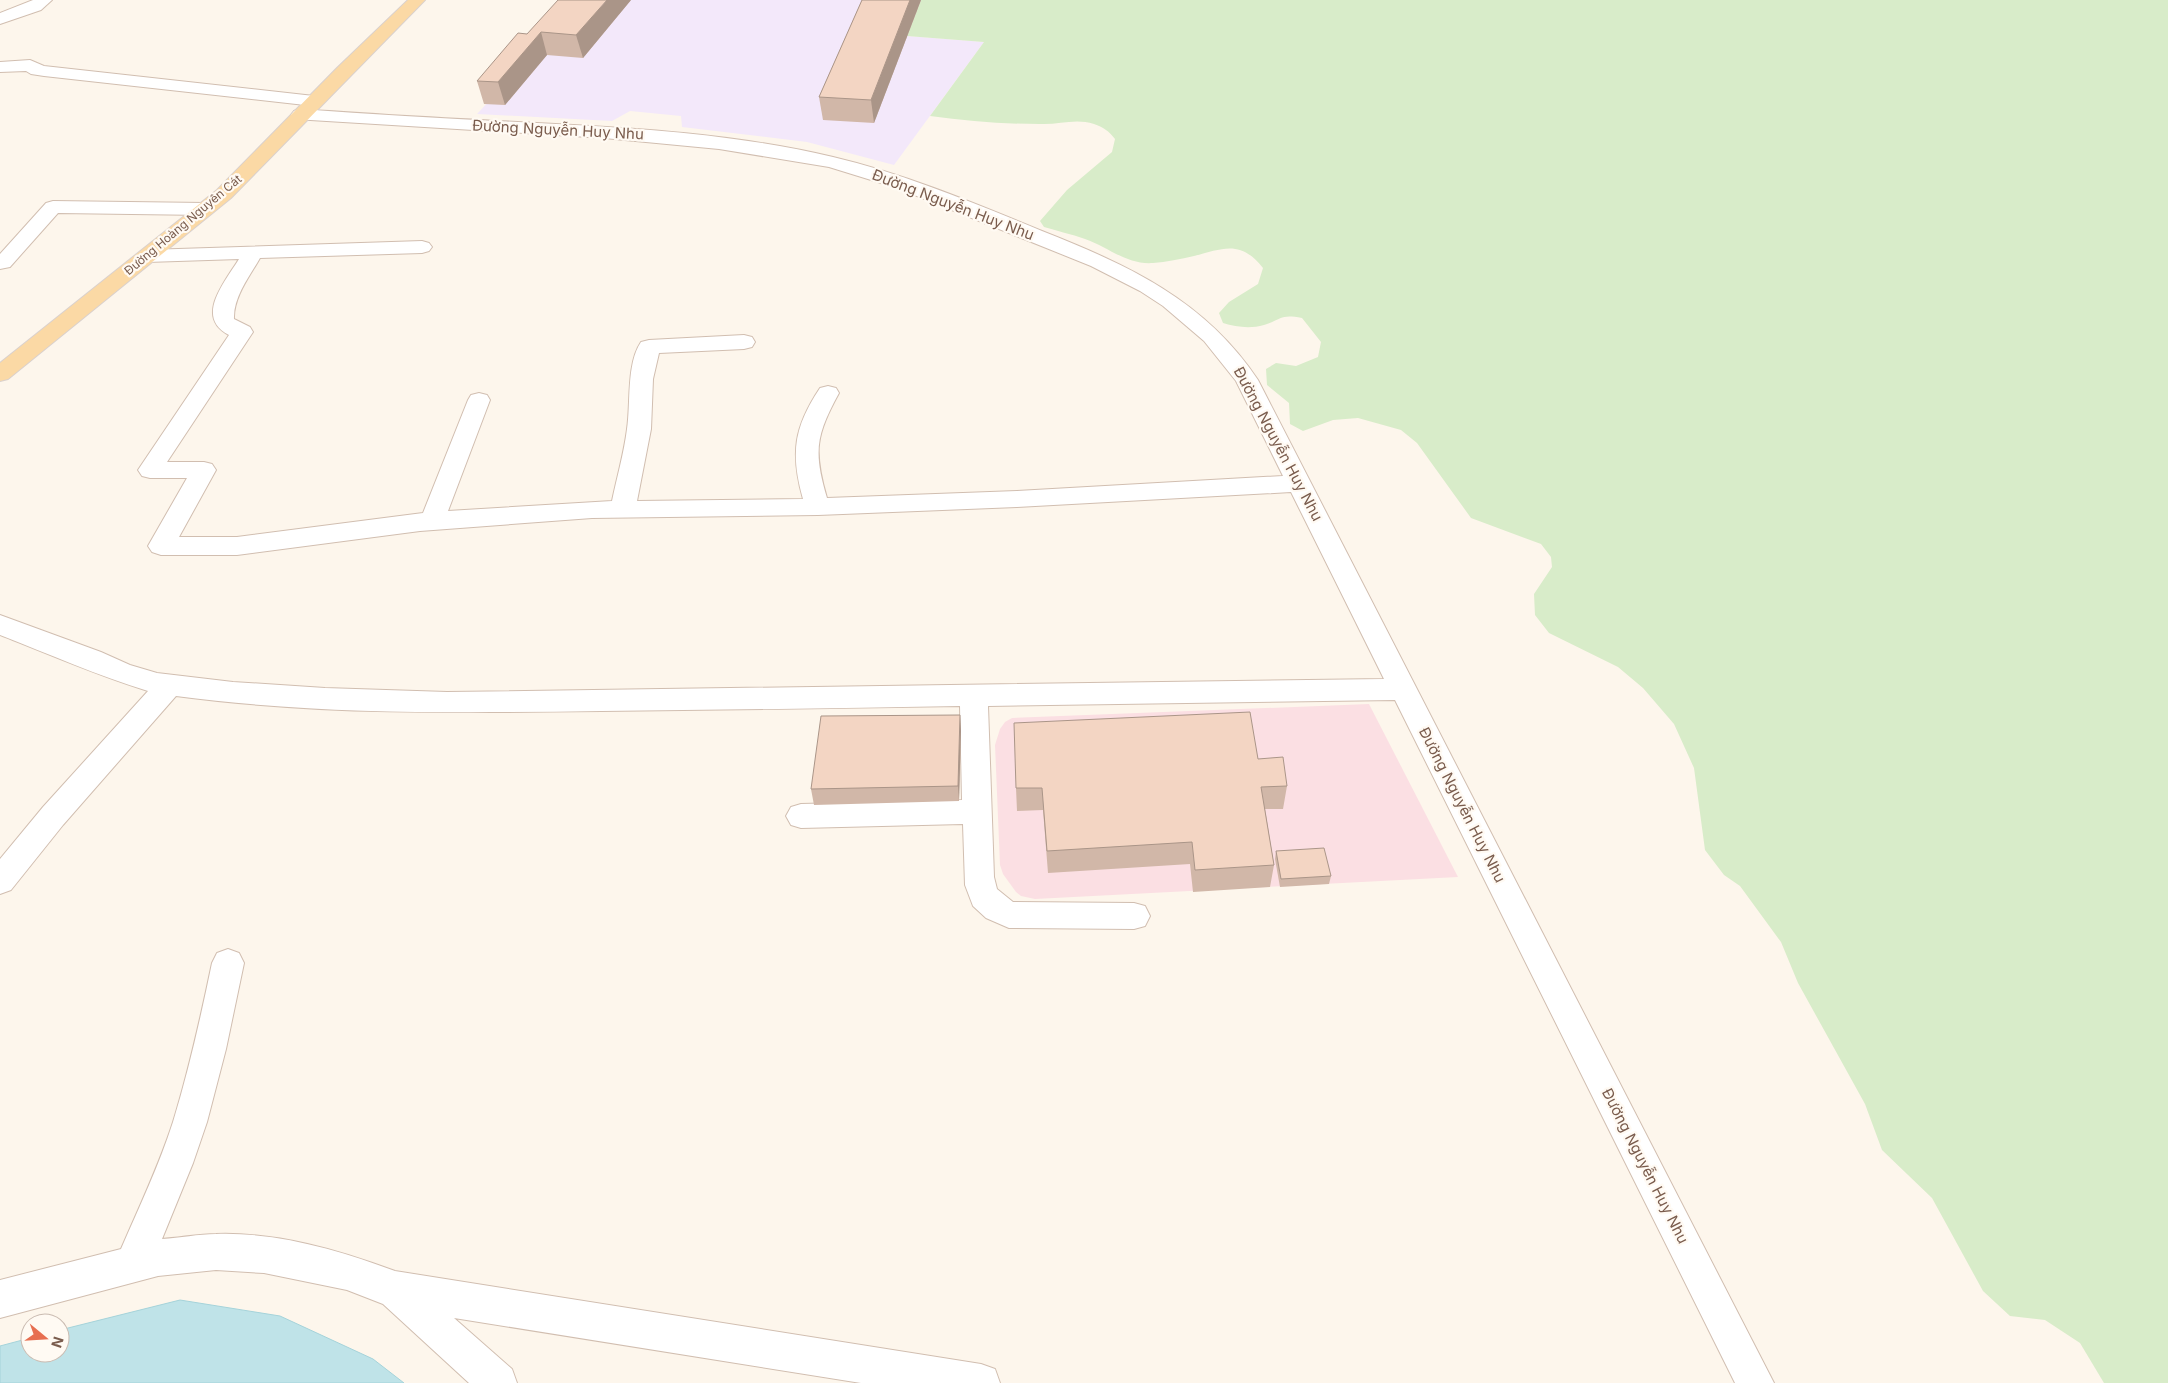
<svg xmlns="http://www.w3.org/2000/svg" width="2168" height="1383" viewBox="0 0 2168 1383" font-family="Inter,sans-serif">
	<style>
		.education { fill: #f3e8fa }
		.medical { fill: #fbdfe3 }
		.green { fill: #d8ecc9 }
		.water { fill: #bfe3e8; stroke: #a5d3da }
		.lines { fill: none; stroke-linecap: round; stroke-linejoin: round }
		.minor-casing { stroke: #d1beb0; stroke-width: 2 }
		.major-casing { stroke: #dad1cd; stroke-width: 2 }
		.minor { fill: #fff; fill-rule: evenodd }
		.major { fill: #fbd9a5; fill-rule: evenodd }
		.wall { fill: #d1b7a8 }
		.shaded-wall { fill: #aa9588 }
		.building { fill: #f3d5c3; stroke: #aa9588 }
		.labels { text-anchor: middle; stroke-width: 4.5; stroke-linejoin: round; paint-order: stroke }
		.far-street-label { font-size: 12px; fill: #7a5c4d; stroke: #fffaf3 }
		.street-label { font-size: 15px; fill: #7a5c4d; stroke: #fffaf3 }
	</style>
	<rect width="100%" height="100%" fill="#fdf6ec"/>
	<!-- education -->
	<path class="education" d="M 584,0 L 921,0 L 907,36 L 984,42 L 894,165 L 807,142 L 682,127 L 681,116 L 630,111 L 612,121 L 477,114 Z"/>
	<!-- medical -->
	<path class="medical" d="M 1369,704 L 1458,877 L 1035,899 L 1021,896 L 1016,892 L 1003,874 L 1000,865 L 995,745 L 1000,729 L 1005,722 L 1012,718 Z"/>
	<!-- green -->
	<path class="green" d="M 921,0 L 2168,0 L 2168,1383 L 2104,1383 L 2080,1343 L 2045,1320 L 2010,1316 L 1983,1291 L 1932,1198 L 1882,1150 L 1865,1104 L 1798,983 L 1781,942 L 1740,886 L 1724,875 L 1705,850 L 1694,768 L 1674,724 L 1643,688 L 1618,667 L 1549,633 L 1535,615 L 1534,594 L 1552,567 L 1551,557 L 1541,544 L 1471,518 L 1417,443 L 1401,430 L 1358,418 L 1333,420 L 1303,431 L 1290,424 L 1289,403 L 1267,385 L 1266,369 L 1276,363 L 1296,366 L 1318,357 L 1321,342 L 1302,318 C 1280,314 1283,319 1264,325 C 1250,329 1236,327 1223,323 L 1219,313 L 1229,302 L 1258,284 L 1263,268 C 1241,240 1224,248 1194,256 C 1181,259 1166,262 1153,263 C 1127,265 1108,247 1085,239 C 1071,234 1057,231 1044,227 L 1040,221 L 1067,190 L 1112,152 L 1115,139 C 1109,131 1103,127 1094,124 C 1075,118 1059,125 1040,124 C 1003,124 967,121 930,116 L 984,42 L 907,36 Z"/>
	<!-- water -->
	<path class="water" d="M 180,1300 L 280,1316 L 373,1359 L 404,1383 L 0,1383 L 0,1346 L 30,1338 L 30,1353 L 60,1353 L 60,1330 Z"/>
	<g class="lines">
		<!-- minor casing -->
		<g class="minor-casing">
			<g id="minor">
				<path d="M 33,0 L 52,0 L 41,10 L 0,24 L 0,13 Z"/>
				<path d="M 30,60 L 44,66 L 314,96 L 320,97 L 323,101 L 320,105 L 314,106 L 44,76 L 31,74 L 26,71 L 0,72 L 0,62 Z"/>
				<path d="M 300,109 C 379,115 458,119 537,123 C 636,128 736,134 833,157 C 905,174 974,203 1042,231 C 1128,265 1205,300 1258,380 L 1774,1383 L 1735,1383 L 1395,700 L 988,706 L 994,877 L 997,889 L 1013,902 L 1134,903 L 1145,906 L 1150,916 L 1145,926 L 1134,929 L 1009,928 L 986,918 L 973,906 L 965,885 L 963,824 L 801,828 L 791,825 L 786,816 L 791,807 L 801,804 L 962,800 L 960,706 C 841,708 721,710 602,711 C 460,713 318,715 176,696 L 63,825 L 11,890 L 0,894 L 0,859 L 43,807 L 148,691 C 98,676 49,654 0,635 L 0,615 L 101,652 L 130,665 L 157,673 L 233,682 L 325,688 L 447,692 L 1384,679 L 1291,492 L 1017,507 L 818,515 L 592,518 L 420,531 L 237,555 L 161,555 L 152,552 L 148,546 L 187,478 L 150,478 L 142,476 L 138,470 L 229,335 C 194,317 225,282 239,259 L 147,262 L 140,260 L 137,256 L 140,252 L 147,250 L 422,241 L 429,243 L 432,247 L 429,251 L 422,253 L 260,258 C 250,276 233,297 234,319 L 250,327 L 253,332 L 167,462 L 204,462 L 212,464 L 216,470 L 179,537 L 237,537 L 423,513 L 468,400 L 471,395 L 479,393 L 487,395 L 490,400 L 448,511 L 612,501 C 617,477 624,453 627,429 C 631,404 626,364 641,342 L 649,340 L 744,335 L 752,337 L 755,342 L 752,347 L 744,349 L 659,353 L 653,379 L 651,429 L 637,501 L 803,499 C 790,453 794,427 820,388 L 828,386 L 836,388 L 839,393 C 816,435 813,451 827,498 L 1017,491 L 1283,476 L 1236,381 L 1204,341 L 1163,306 L 1140,291 L 1091,266 L 897,188 L 829,167 L 719,149 L 604,138 L 294,119 L 291,115 L 294,111 Z"/>
				<path d="M 53,201 L 205,203 L 212,205 L 215,209 L 212,213 L 205,215 L 58,213 L 10,267 L 0,269 L 0,254 L 46,203 Z"/>
				<path d="M 228,949 L 239,953 L 244,963 L 226,1049 L 207,1122 L 193,1163 L 162,1239 C 180,1238 198,1234 216,1234 C 277,1232 339,1250 395,1271 L 981,1364 L 995,1369 L 1000,1383 L 861,1383 L 454,1318 L 512,1369 L 517,1383 L 469,1383 L 383,1304 L 347,1290 L 264,1273 L 216,1270 L 158,1276 L 0,1318 L 0,1280 L 121,1249 C 139,1207 159,1166 173,1122 C 189,1070 201,1016 212,963 L 217,953 Z"/>
			</g>
		</g>
		<!-- major casing -->
		<g class="major-casing">
			<path id="major" d="M 408,0 L 425,0 L 231,198 L 8,379 L 0,381 L 0,363 L 217,190 L 337,68 Z"/>
		</g>
		<!-- minor -->
		<use href="#minor" class="minor"/>
		<!-- major -->
		<use href="#major" class="major"/>
	</g>
	<!-- wall -->
	<g class="wall">
		<path d="M 631,0 L 583,58 L 547,55 L 505,105 L 484,104 L 477,81 L 527,34 Z"/>
		<path d="M 862,0 L 921,0 L 874,123 L 823,120 L 819,97 Z"/>
		<path d="M 960,715 L 961,731 L 959,801 L 814,805 L 811,789 Z"/>
		<path d="M 1258,759 L 1287,786 L 1283,809 L 1265,809 L 1274,865 L 1270,887 L 1193,892 L 1190,864 L 1048,873 L 1043,810 L 1017,811 L 1016,788 Z"/>
		<path d="M 1276,851 L 1331,876 L 1329,884 L 1280,887 L 1275,859 Z"/>
	</g>
	<!-- shaded-wall -->
	<g class="shaded-wall">
		<path d="M 607,0 L 631,0 L 583,58 L 576,35 Z"/>
		<path d="M 910,0 L 921,0 L 874,123 L 871,100 Z"/>
		<path d="M 541,32 L 547,55 L 505,105 L 498,82 Z"/>
		<path d="M 960,715 L 961,731 L 959,801 L 958,786 Z"/>
	</g>
	<!-- building -->
	<g class="building">
		<path d="M 558,0 L 607,0 L 576,35 L 541,32 L 498,82 L 477,81 L 518,33 L 527,34 Z"/>
		<path d="M 862,0 L 910,0 L 871,100 L 819,97 Z"/>
		<path d="M 1250,712 L 1258,759 L 1283,757 L 1287,786 L 1261,787 L 1274,865 L 1195,870 L 1192,842 L 1047,851 L 1042,788 L 1016,788 L 1014,723 Z"/>
		<path d="M 960,715 L 958,786 L 811,789 L 821,716 Z"/>
		<path d="M 1324,848 L 1331,876 L 1281,879 L 1276,851 Z"/>
	</g>
	<g class="labels">
		<!-- far-street labels -->
		<g class="far-street-label">
			<text transform="translate(183 225) rotate(-40)" y="4">Đường Hoàng Nguyên Cát</text>
		</g>
		<!-- street labels -->
		<g class="street-label">
			<text transform="translate(558 130) rotate(3)" y="5">Đường Nguyễn Huy Nhu</text>
			<text transform="translate(953 205) rotate(21)" y="5">Đường Nguyễn Huy Nhu</text>
			<text transform="translate(1278 444) rotate(62)" y="5">Đường Nguyễn Huy Nhu</text>
			<text transform="translate(1462 805) rotate(63)" y="5">Đường Nguyễn Huy Nhu</text>
			<text transform="translate(1645 1166) rotate(63)" y="5">Đường Nguyễn Huy Nhu</text>
		</g>
	</g>
	<!-- north arrow -->
	<g transform="translate(45 1338) rotate(108)"><circle r="24" fill="#fffaf3" stroke="#cabbb1"/>
	<path d="M0-4L9 19L0 12L-9 19Z" fill="#e76f51"/>
	<text y="-8" font-size="14" font-weight="bold" text-anchor="middle" fill="#7a5c4d">N</text>
	</g>
</svg>
